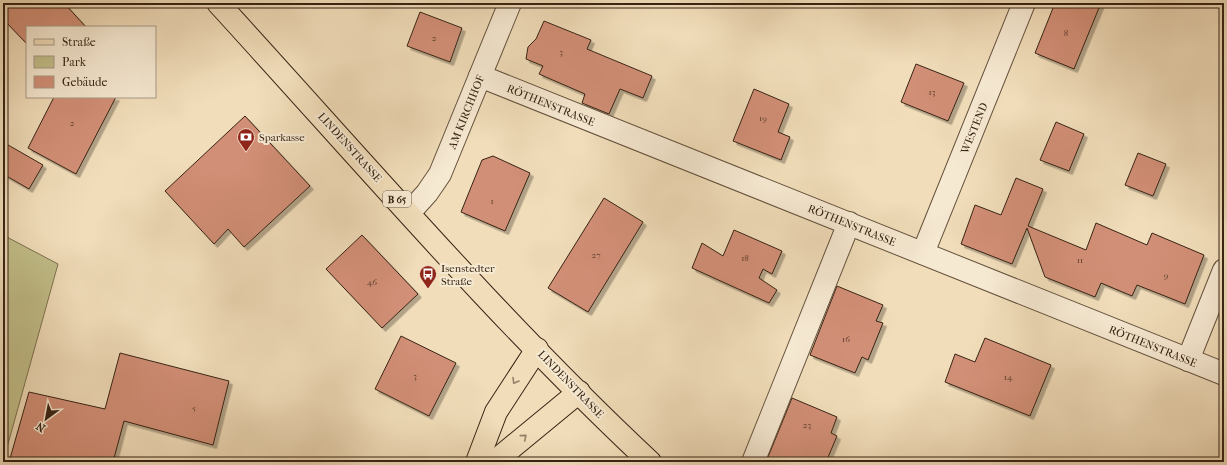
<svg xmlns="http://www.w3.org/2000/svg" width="1227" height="465" viewBox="0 0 1227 465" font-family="'IM FELL French Canon',serif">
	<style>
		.green { fill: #c2bf8a; stroke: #7c714e }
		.building { fill: #d28f77; stroke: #362313; filter: url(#shadow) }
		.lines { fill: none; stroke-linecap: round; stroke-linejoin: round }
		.minor-casing { stroke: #65523d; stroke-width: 24 }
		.major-casing { stroke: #362313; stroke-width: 24 }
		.minor { stroke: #f6e9d2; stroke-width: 22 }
		.major { stroke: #f1ddba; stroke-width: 22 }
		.oneway { stroke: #948066 }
		.labels { text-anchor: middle; stroke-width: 4; stroke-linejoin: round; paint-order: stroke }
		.number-label { font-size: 9px; fill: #5d3e2c }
		.shield { fill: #f6e9d2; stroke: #705e4c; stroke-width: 1 }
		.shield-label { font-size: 10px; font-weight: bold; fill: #362313 }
		.street-label { font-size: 11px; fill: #362313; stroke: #f6e9d2 }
		.poi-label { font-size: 11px; fill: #362313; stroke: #f6e9d2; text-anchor: start }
	</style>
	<defs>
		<filter id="shadow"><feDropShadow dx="3.5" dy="3.5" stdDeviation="0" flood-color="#0004"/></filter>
	</defs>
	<rect width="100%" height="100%" fill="#f1ddba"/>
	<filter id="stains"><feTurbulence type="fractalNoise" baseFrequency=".005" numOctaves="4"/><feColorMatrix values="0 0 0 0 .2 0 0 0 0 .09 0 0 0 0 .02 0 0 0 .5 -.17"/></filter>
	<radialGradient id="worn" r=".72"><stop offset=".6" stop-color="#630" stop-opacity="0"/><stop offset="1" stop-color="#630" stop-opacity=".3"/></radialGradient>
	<!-- green -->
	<path class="green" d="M 3,235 L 58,264 L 3,462 Z"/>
	<!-- building -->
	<g class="building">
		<path d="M 3,3 L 64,3 L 86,27 L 27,27 L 27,44 L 3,19 Z"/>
		<path d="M 1055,3 L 1101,3 L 1074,69 L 1035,53 Z"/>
		<path d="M 420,12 L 462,28 L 450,62 L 407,46 Z"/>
		<path d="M 544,21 L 591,40 L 587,49 L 652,76 L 643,98 L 620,89 L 609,114 L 582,103 L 585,94 L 539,74 L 543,66 L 526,59 L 528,47 L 536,39 Z"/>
		<path d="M 916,64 L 964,83 L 948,121 L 901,102 Z"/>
		<path d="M 754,89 L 789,104 L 778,132 L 790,137 L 781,160 L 733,141 Z"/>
		<path d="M 54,97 L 116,97 L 76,174 L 28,148 Z"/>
		<path d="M 245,116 L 310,186 L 244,247 L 228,229 L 214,244 L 165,191 Z"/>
		<path d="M 1056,122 L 1084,134 L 1069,171 L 1040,160 Z"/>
		<path d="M 3,142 L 43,165 L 29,189 L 3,174 Z"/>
		<path d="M 1138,153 L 1166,164 L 1153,196 L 1125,185 Z"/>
		<path d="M 493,156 L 530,173 L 505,231 L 461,212 L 482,160 Z"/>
		<path d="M 1016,178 L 1043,189 L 1028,226 L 1086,250 L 1096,223 L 1147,245 L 1152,233 L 1204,255 L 1185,304 L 1137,285 L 1132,296 L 1101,283 L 1095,297 L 1045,277 L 1027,228 L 1012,264 L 961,244 L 975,205 L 1001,215 Z"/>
		<path d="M 604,198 L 643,222 L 588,312 L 548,288 Z"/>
		<path d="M 734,230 L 782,251 L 772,274 L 763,269 L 759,278 L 777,290 L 769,303 L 692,268 L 702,243 L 723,256 Z"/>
		<path d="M 362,235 L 418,294 L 382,328 L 326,269 Z"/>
		<path d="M 837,286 L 883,305 L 876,321 L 883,323 L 868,360 L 862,357 L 855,373 L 810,355 Z"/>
		<path d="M 401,336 L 456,363 L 429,416 L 375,389 Z"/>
		<path d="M 985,338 L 1051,365 L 1030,416 L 945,382 L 955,354 L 975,362 Z"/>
		<path d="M 120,353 L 229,381 L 213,445 L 124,421 L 113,462 L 9,462 L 29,392 L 105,409 Z"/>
		<path d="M 792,398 L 837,417 L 831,433 L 837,436 L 826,462 L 766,462 Z"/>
	</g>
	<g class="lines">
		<!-- minor casing -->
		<g class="minor-casing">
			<g id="minor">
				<path d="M 480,76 L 1224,374"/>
				<path d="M 409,213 L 427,193 L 440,174 L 510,3"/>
				<path d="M 923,253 L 1024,3"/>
				<path d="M 1188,360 L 1224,270"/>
				<path d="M 753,462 L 849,223"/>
			</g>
		</g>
		<!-- major casing -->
		<g class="major-casing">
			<g id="major">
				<path d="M 218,3 C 360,158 497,319 650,462"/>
				<path d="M 477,462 L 496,412 L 537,349"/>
				<path d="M 494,462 L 579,392"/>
			</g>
		</g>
		<!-- minor -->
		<use href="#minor" class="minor"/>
		<!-- major -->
		<use href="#major" class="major"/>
	</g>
	<!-- one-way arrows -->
	<defs><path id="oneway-chevron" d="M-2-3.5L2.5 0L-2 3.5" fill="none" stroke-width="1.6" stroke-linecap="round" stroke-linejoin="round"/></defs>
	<g class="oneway">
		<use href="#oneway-chevron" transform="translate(515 381) rotate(121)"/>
		<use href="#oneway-chevron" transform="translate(524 437) rotate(-40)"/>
	</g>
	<!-- icons -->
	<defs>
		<g id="bank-pin" transform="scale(0.9)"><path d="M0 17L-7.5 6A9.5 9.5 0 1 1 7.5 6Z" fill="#8f2418" stroke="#f6e9d2"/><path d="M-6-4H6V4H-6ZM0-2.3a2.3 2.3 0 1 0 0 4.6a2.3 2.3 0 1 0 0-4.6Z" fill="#fff"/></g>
		<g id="bus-pin" transform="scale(0.9)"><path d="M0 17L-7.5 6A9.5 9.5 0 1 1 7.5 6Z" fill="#8f2418" stroke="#f6e9d2"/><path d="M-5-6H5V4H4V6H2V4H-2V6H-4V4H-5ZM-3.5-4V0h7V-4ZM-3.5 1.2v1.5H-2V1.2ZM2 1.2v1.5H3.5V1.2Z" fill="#fff"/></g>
	</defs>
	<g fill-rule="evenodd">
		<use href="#bank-pin" x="246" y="137"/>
		<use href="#bus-pin" x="428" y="274"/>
	</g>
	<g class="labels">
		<!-- number labels -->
		<g class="number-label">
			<text x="1066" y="36">8</text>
			<text x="434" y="41">2</text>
			<text x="561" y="55">3</text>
			<text x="932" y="95">13</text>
			<text x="763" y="121">19</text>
			<text x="72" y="126">2</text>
			<text x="492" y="204">1</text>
			<text x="596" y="258">27</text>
			<text x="745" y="261">18</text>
			<text x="1080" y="263">11</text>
			<text x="1166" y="278">9</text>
			<text x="372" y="285">46</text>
			<text x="846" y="342">16</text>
			<text x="415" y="379">3</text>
			<text x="1008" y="380">14</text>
			<text x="194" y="411">5</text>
			<text x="807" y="428">23</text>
		</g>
		<!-- shield labels -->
		<rect class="shield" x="383" y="191" width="28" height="16" rx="3"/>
		<g class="shield-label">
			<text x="397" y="203">B 65</text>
		</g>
		<!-- street labels -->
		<g class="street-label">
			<text transform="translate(551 105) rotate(22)" y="4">RÖTHENSTRASSE</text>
			<text transform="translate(466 112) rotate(-68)" y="4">AM KIRCHHOF</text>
			<text transform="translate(974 128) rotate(-68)" y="4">WESTEND</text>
			<text transform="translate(350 147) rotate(48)" y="4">LINDENSTRASSE</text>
			<text transform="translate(852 225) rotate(22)" y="4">RÖTHENSTRASSE</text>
			<text transform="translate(1153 346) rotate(22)" y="4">RÖTHENSTRASSE</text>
			<text transform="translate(571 384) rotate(46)" y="4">LINDENSTRASSE</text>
		</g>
		<!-- poi labels -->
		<g class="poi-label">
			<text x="259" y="141">Sparkasse</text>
			<text x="441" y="272">Isenstedter<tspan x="441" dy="13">Straße</tspan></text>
		</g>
	</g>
	<!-- margin -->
	<rect width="1227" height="465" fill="none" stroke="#f1ddba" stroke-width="16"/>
	<rect x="4" y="4" width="1219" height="457" fill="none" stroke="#362313" stroke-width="2"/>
	<rect x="8" y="8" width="1211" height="449" fill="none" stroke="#362313"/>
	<!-- legend -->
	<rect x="26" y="26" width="130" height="72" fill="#f6e9d2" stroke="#a99a86"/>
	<rect x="34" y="39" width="20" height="6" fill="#f1ddba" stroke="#a99a86"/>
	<text x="62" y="46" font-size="12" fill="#362313">Straße</text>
	<rect x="34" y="56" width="20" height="12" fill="#c2bf8a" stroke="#a99a86"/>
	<text x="62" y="66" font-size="12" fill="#362313">Park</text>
	<rect x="34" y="76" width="20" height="12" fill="#d28f77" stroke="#a99a86"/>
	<text x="62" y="86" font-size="12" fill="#362313">Gebäude</text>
	<!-- north arrow -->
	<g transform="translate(46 419) rotate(212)" stroke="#f6e9d2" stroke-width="3" paint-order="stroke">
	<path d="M0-3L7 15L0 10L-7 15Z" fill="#362313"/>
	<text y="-6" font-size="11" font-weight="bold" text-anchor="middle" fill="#362313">N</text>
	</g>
	<rect width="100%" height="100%" filter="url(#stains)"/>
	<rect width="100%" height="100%" fill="url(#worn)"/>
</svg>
